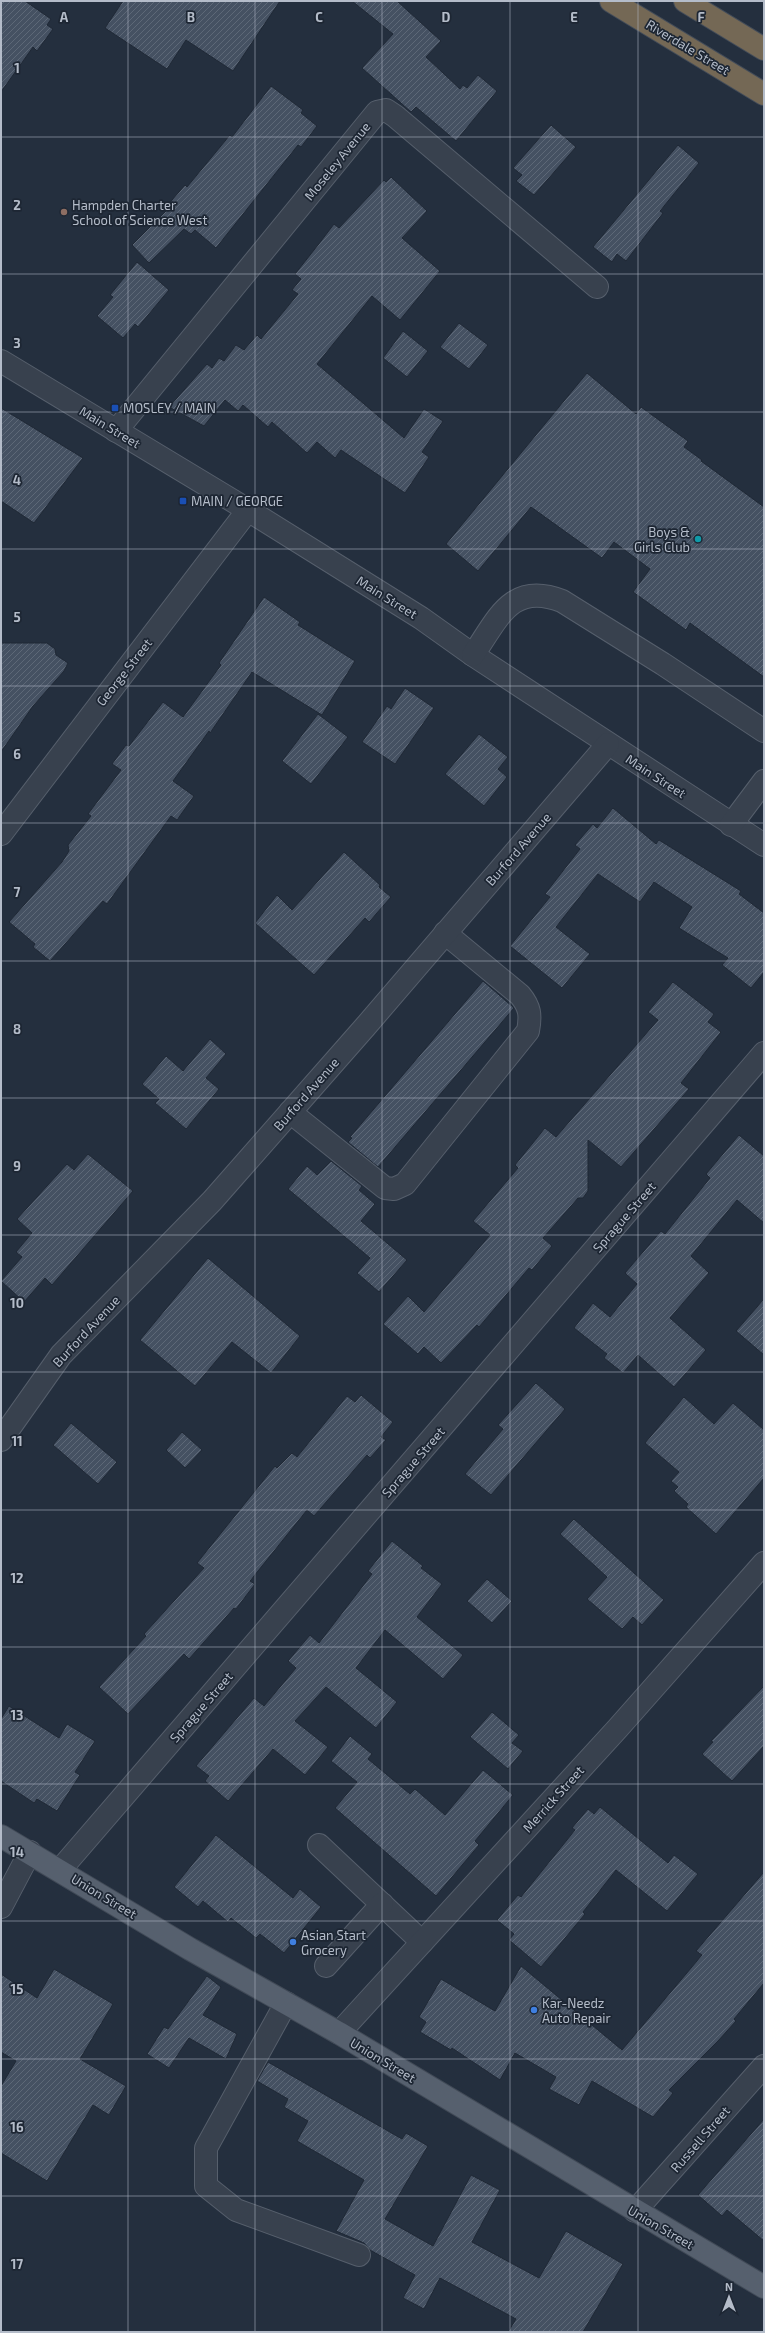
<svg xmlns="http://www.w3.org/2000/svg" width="765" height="2333" viewBox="0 0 765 2333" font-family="'Exo 2',sans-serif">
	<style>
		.building { fill: url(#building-hatch); stroke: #1f2835 }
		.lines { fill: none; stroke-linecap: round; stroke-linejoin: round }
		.minor-casing { stroke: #565f6c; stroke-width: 24 }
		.major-casing { stroke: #414a57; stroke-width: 24 }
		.highway-casing { stroke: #434c59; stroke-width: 24 }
		.minor { stroke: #38414e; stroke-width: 22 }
		.major { stroke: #56606e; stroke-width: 22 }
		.highway { stroke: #746855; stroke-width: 22 }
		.grid { fill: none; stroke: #b4bcc9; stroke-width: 1; stroke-opacity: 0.55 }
		.education-dot { fill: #8d6e63; stroke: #1d2633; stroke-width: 1.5 }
		.transit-dot { fill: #1a4fb4; stroke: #1d2633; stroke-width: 1.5 }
		.culture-dot { fill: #0f9aa8; stroke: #1d2633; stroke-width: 1.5 }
		.shop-dot { fill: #3f7fe0; stroke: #1d2633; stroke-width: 1.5 }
		.labels { text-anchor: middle; stroke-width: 3.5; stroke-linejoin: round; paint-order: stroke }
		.street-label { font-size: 13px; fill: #b4bcc9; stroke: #1d2633 }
		.poi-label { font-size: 13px; fill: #b4bcc9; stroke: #1d2633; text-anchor: start }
		.grid-label { font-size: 13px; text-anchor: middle; font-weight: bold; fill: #b4bcc9; stroke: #1d2633; stroke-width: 3.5; stroke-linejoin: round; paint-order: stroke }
	</style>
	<defs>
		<pattern id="building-hatch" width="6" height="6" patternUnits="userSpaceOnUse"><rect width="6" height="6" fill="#455162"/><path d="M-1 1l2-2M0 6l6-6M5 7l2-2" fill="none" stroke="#5d6877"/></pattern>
	</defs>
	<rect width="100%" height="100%" fill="#242f3e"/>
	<!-- building -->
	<g class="building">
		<path d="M 1,1 L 25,1 L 51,19 L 47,25 L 53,29 L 37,51 L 33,47 L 1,92 Z"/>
		<path d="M 123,1 L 280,1 L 233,71 L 186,40 L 167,69 L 105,28 Z"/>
		<path d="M 352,1 L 397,1 L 441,41 L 426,57 L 460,89 L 463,85 L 467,88 L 478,75 L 497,91 L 456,141 L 416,107 L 411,112 L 362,68 L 393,34 Z"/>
		<path d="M 271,86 L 303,110 L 301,113 L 317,126 L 301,147 L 298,145 L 216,248 L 195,230 L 191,234 L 184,229 L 149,263 L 132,245 L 168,209 L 166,207 L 185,185 L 187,187 L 230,135 L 232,137 Z"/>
		<path d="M 551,125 L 576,147 L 534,195 L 516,181 L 522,175 L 513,168 Z"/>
		<path d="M 678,145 L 699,163 L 660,211 L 663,213 L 626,261 L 617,254 L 612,262 L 593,247 Z"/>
		<path d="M 391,177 L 427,211 L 402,238 L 440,271 L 400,320 L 372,296 L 317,364 L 404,438 L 424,409 L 443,421 L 422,452 L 429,457 L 405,493 L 341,450 L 335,458 L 317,442 L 307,453 L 272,422 L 268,427 L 243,405 L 238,411 L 225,400 L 204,426 L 169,407 L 207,364 L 212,368 L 219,358 L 224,361 L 236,345 L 244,350 L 257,335 L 261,339 L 298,294 L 292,290 L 301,279 L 295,274 L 318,245 L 334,224 L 339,228 L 384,180 L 386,182 Z"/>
		<path d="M 137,262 L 169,290 L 138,327 L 135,324 L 123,338 L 97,316 L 113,297 L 110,295 Z"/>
		<path d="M 459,323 L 488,345 L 469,369 L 440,347 Z"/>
		<path d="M 403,331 L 428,351 L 407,377 L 383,358 Z"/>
		<path d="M 587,373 L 636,414 L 641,407 L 688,441 L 684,447 L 702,460 L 701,461 L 764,507 L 764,677 L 690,623 L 686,630 L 633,592 L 650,569 L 614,542 L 602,558 L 531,507 L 478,571 L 446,544 Z"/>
		<path d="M 1,408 L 83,458 L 34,523 L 1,501 Z"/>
		<path d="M 264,597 L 300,622 L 298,625 L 355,661 L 322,715 L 252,672 L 210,733 L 209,731 L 173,781 L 194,796 L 177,820 L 171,816 L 107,904 L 103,901 L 50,961 L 33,947 L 35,944 L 9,922 L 62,862 L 69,851 L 68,845 L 91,816 L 88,814 L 121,770 L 112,764 L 126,745 L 129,746 L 163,702 L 183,717 L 221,665 L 219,663 Z"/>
		<path d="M 1,643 L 47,643 L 55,649 L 56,655 L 68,663 L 64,671 L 33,706 L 1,752 Z"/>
		<path d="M 405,688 L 434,708 L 395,764 L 362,742 L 387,706 L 391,709 Z"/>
		<path d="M 318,714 L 348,737 L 311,784 L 282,761 Z"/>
		<path d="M 479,734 L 508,757 L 498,769 L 507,777 L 484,806 L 445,774 Z"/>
		<path d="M 613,808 L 656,844 L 659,840 L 741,891 L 739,894 L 764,913 L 764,972 L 751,988 L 722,965 L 728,958 L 679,928 L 692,907 L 654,882 L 640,902 L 598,874 L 556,927 L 590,954 L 562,988 L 510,946 L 550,897 L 545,894 L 580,849 L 575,845 L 593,824 L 597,828 Z"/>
		<path d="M 344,852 L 380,885 L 379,887 L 391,897 L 369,922 L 365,918 L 314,975 L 255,923 L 277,895 L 292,910 Z"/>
		<path d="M 483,981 L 514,1008 L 378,1167 L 348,1142 L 352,1138 L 350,1137 Z"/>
		<path d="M 673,982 L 714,1014 L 708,1022 L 721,1032 L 681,1083 L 689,1089 L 621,1167 L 588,1140 L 588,1191 L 583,1198 L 578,1198 L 543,1238 L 552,1246 L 532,1270 L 529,1268 L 479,1327 L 477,1325 L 441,1363 L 424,1347 L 418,1354 L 383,1324 L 408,1296 L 424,1312 L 490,1235 L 473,1221 L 518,1168 L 515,1165 L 545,1128 L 556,1137 L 658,1020 L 648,1012 Z"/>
		<path d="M 210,1039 L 226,1054 L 206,1078 L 219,1089 L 186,1129 L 155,1103 L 159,1099 L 142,1084 L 166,1056 L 183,1071 Z"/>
		<path d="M 739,1135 L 764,1156 L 764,1223 L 737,1200 L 691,1256 L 709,1273 L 670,1318 L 706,1350 L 674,1387 L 638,1355 L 623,1373 L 604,1358 L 607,1354 L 574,1328 L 593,1303 L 610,1317 L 637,1284 L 625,1273 L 661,1231 L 665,1234 L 710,1178 L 706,1174 Z"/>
		<path d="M 88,1154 L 133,1191 L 52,1285 L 45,1278 L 24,1302 L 1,1281 L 22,1257 L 16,1252 L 32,1233 L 17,1219 L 67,1164 L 74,1170 Z"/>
		<path d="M 331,1161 L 362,1186 L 359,1190 L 375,1204 L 361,1221 L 407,1260 L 379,1292 L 357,1273 L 370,1258 L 288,1189 L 307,1166 L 317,1175 Z"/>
		<path d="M 208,1258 L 300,1336 L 271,1373 L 232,1342 L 195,1386 L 140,1340 Z"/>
		<path d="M 764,1299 L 764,1355 L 736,1331 Z"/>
		<path d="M 536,1383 L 565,1409 L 491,1495 L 465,1474 L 503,1429 L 498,1425 Z"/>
		<path d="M 361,1395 L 393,1422 L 381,1437 L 386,1440 L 370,1458 L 367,1455 L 314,1516 L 307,1510 L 250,1581 L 255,1584 L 236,1609 L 234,1608 L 189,1659 L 184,1654 L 128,1714 L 99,1687 L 146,1636 L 144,1634 L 204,1568 L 197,1563 L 275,1466 L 277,1468 L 292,1453 L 297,1457 L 347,1396 L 355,1402 Z"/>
		<path d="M 684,1397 L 714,1424 L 733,1403 L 764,1430 L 764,1478 L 716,1534 L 686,1507 L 688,1504 L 674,1491 L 678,1487 L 671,1481 L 679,1472 L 645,1443 Z"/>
		<path d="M 71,1423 L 117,1462 L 98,1484 L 53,1445 Z"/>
		<path d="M 182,1432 L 202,1450 L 185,1468 L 166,1450 Z"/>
		<path d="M 574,1519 L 664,1600 L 642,1625 L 633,1617 L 622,1629 L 587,1599 L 607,1577 L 560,1534 Z"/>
		<path d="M 392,1541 L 423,1566 L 421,1568 L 442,1584 L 417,1617 L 463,1655 L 443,1679 L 385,1630 L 356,1668 L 397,1702 L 376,1728 L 326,1687 L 295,1721 L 328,1747 L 305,1775 L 273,1749 L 228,1801 L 205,1781 L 209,1776 L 196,1766 L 254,1698 L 264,1706 L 296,1668 L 288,1661 L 310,1635 L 319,1643 L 372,1574 L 368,1571 Z"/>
		<path d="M 487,1579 L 512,1601 L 492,1623 L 467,1601 Z"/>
		<path d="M 764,1686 L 764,1746 L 732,1781 L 702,1754 L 713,1742 L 711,1741 Z"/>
		<path d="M 9,1706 L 59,1738 L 67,1724 L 95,1741 L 75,1772 L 80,1775 L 57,1811 L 37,1799 L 34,1803 L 1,1781 L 1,1719 Z"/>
		<path d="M 492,1712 L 519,1735 L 512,1743 L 523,1751 L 508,1769 L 470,1737 Z"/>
		<path d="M 350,1736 L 372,1754 L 368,1759 L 410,1794 L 415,1789 L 445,1815 L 483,1770 L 513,1795 L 475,1841 L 479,1845 L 436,1896 L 335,1808 L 357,1782 L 331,1761 Z"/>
		<path d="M 600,1807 L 668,1863 L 674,1855 L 698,1874 L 667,1911 L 616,1870 L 583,1912 L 585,1914 L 541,1967 L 509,1940 L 514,1934 L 497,1920 L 518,1895 L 521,1897 L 575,1830 L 572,1828 L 588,1809 L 594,1814 Z"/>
		<path d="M 216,1835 L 293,1898 L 300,1889 L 321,1907 L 284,1953 L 260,1934 L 256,1938 L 231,1918 L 228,1922 L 203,1901 L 198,1907 L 174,1887 Z"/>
		<path d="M 764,1872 L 764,1983 L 734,2019 L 736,2021 L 718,2041 L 669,2090 L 673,2093 L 653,2117 L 592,2081 L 579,2105 L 549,2089 L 556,2077 L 515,2053 L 500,2080 L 452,2048 L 451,2050 L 420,2032 L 426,2022 L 419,2017 L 441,1979 L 495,2011 L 521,1966 L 622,2050 L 702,1955 L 696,1951 Z"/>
		<path d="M 54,1969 L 113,2004 L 80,2059 L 126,2086 L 109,2115 L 93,2105 L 47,2181 L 1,2153 L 1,2086 L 16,2061 L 1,2052 L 1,1974 L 37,1998 Z"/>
		<path d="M 207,1976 L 221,1987 L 203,2015 L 237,2034 L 226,2059 L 189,2038 L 169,2068 L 147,2054 L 164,2027 L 168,2029 Z"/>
		<path d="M 268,2062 L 402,2139 L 406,2133 L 428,2146 L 385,2219 L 433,2246 L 471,2175 L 500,2190 L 472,2242 L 539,2278 L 566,2231 L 623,2264 L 583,2332 L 508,2332 L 516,2319 L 440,2278 L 424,2309 L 403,2298 L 415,2275 L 370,2250 L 364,2243 L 336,2231 L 364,2180 L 297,2141 L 308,2121 L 284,2107 L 288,2099 L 257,2081 Z"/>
		<path d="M 764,2119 L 764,2241 L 727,2210 L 722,2216 L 698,2195 Z"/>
	</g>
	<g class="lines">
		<!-- minor casing -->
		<g class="minor-casing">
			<g id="minor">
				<path d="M 1,361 L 248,510 L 421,618 L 473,655 L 764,845"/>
				<path d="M 116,431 L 377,112 L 386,110 L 395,116 L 597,287"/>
				<path d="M 473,655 C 498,619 511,581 562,601 L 663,664 L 764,731"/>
				<path d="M 731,825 L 764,781"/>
				<path d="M 1,834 L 248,510"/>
				<path d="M 290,1112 L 385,1188 L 394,1189 L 405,1184 L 528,1031 C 531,1015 530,1007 520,995 L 445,933"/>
				<path d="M 1,1440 L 61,1355 L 212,1201 L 365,1027 L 608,744"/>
				<path d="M 319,1845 L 422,1942"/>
				<path d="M 60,1870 L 764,1053"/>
				<path d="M 1,1907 L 30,1852"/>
				<path d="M 326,1966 L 382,1904"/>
				<path d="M 286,2003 L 206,2148 L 206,2186 L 236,2210 L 359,2255"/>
				<path d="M 339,2033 L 618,1728 L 764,1563"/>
				<path d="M 635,2211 L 764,2066"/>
			</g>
		</g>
		<!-- major casing -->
		<g class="major-casing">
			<path id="major" d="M 1,1836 L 190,1949 L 339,2033 L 764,2287"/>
		</g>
		<!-- highway casing -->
		<g class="highway-casing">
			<g id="highway">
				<path d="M 611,1 L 764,94"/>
				<path d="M 685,1 L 764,49"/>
			</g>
		</g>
		<!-- minor -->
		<use href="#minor" class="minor"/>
		<!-- major -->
		<use href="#major" class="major"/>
		<!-- highway -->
		<use href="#highway" class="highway"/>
	</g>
	<!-- grid -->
	<path class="grid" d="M 128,1 L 128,2332M 255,1 L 255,2332M 382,1 L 382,2332M 510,1 L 510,2332M 638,1 L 638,2332M 1,137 L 764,137M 1,274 L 764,274M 1,412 L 764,412M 1,549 L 764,549M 1,686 L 764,686M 1,823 L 764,823M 1,961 L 764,961M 1,1098 L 764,1098M 1,1235 L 764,1235M 1,1372 L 764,1372M 1,1510 L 764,1510M 1,1647 L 764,1647M 1,1784 L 764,1784M 1,1921 L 764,1921M 1,2059 L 764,2059M 1,2196 L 764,2196"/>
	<!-- markers -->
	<circle class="education-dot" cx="64" cy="212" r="4"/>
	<g class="transit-dot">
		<rect x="111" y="404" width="8" height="8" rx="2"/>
		<rect x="179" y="497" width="8" height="8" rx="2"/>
	</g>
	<circle class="culture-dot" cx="698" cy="539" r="4"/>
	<g class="shop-dot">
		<circle cx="293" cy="1942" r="4"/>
		<circle cx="534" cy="2010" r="4"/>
	</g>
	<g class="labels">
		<!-- street labels -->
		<g class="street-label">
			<text transform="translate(688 47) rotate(31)" y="5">Riverdale Street</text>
			<text transform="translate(337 161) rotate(-51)" y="5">Moseley Avenue</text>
			<text transform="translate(110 427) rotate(31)" y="5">Main Street</text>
			<text transform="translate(387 597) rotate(32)" y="5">Main Street</text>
			<text transform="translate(124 672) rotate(-52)" y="5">George Street</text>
			<text transform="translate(656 776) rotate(33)" y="5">Main Street</text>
			<text transform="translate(518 849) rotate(-49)" y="5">Burford Avenue</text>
			<text transform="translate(306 1094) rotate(-49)" y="5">Burford Avenue</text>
			<text transform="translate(624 1217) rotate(-49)" y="5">Sprague Street</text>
			<text transform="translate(86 1331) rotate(-47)" y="5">Burford Avenue</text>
			<text transform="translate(413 1462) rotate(-49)" y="5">Sprague Street</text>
			<text transform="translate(201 1707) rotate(-49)" y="5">Sprague Street</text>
			<text transform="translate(553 1799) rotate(-48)" y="5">Merrick Street</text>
			<text transform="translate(104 1896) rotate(31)" y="5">Union Street</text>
			<text transform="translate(383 2060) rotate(31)" y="5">Union Street</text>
			<text transform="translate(700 2139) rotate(-49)" y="5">Russell Street</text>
			<text transform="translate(661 2227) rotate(30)" y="5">Union Street</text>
		</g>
		<!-- poi labels -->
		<g class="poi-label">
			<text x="72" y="210">Hampden Charter<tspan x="72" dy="15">School of Science West</tspan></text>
			<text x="123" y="413">MOSLEY / MAIN</text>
			<text x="191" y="506">MAIN / GEORGE</text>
			<text x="690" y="537" text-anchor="end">Boys &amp;<tspan x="690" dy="15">Girls Club</tspan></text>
			<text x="301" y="1940">Asian Start<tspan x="301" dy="15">Grocery</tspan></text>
			<text x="542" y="2008">Kar-Needz<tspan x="542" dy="15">Auto Repair</tspan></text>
		</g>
	</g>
	<g class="grid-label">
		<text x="64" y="22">A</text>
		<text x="191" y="22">B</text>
		<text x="319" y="22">C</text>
		<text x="446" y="22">D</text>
		<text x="574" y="22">E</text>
		<text x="701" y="22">F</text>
		<text x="17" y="73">1</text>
		<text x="17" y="210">2</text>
		<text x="17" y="348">3</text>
		<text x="17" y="485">4</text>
		<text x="17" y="622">5</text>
		<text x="17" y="759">6</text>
		<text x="17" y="897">7</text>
		<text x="17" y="1034">8</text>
		<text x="17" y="1171">9</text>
		<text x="17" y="1308">10</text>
		<text x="17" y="1446">11</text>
		<text x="17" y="1583">12</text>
		<text x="17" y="1720">13</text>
		<text x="17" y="1857">14</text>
		<text x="17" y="1994">15</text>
		<text x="17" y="2132">16</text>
		<text x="17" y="2269">17</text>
	</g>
	<!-- border -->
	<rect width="765" height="2333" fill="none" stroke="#b4bcc9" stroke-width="4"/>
	<!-- north arrow -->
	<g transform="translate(729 2297)" stroke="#1d2633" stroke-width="3" paint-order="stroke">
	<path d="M0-3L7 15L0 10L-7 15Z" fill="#b4bcc9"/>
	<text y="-6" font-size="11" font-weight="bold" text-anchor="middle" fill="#b4bcc9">N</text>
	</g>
</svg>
